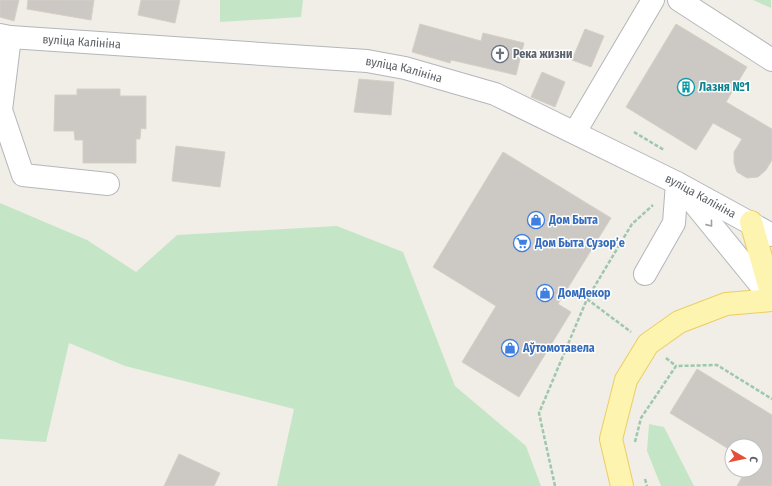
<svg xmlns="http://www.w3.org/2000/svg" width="772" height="486" viewBox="0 0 772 486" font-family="'Fira Sans Condensed',sans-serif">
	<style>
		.green { fill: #c5e6c6 }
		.building { fill: #ccc8c4; stroke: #d4d0c5 }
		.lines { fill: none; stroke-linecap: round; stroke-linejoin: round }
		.minor-casing { stroke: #b4b6bb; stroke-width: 24 }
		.major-casing { stroke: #edcd63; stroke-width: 24 }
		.path { stroke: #9ec7ac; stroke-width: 2.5; stroke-dasharray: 4 2; stroke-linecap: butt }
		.minor { stroke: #fff; stroke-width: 22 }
		.major { stroke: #fcf4af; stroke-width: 22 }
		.oneway { stroke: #9ea0a3 }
		.labels { text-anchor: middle; stroke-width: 3; stroke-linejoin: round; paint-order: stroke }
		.street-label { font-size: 12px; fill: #5e6166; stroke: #fff }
		.worship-label { font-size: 12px; font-weight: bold; fill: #5b616d; stroke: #fff; text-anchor: start }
		.culture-label { font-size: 12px; font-weight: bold; fill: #0d838f; stroke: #fff; text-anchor: start }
		.shop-label { font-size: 12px; font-weight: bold; fill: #366cbe; stroke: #fff; text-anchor: start }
	</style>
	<rect width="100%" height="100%" fill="#f0eee7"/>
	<!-- green -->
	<g class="green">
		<path d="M 220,0 L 303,0 L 301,17 L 220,22 Z"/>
		<path d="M 753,0 L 771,0 L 771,8 Z"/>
		<path d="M 0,203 L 87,240 L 136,272 L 177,235 L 337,226 L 403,252 L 455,386 L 526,446 L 541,486 L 277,486 L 294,409 L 125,366 L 69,343 L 46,442 L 0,439 Z"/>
		<path d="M 649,424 L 664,427 L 694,486 L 661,486 L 647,451 Z"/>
	</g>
	<!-- building -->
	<g class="building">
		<path d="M 0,0 L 19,0 L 14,21 L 0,17 Z"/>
		<path d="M 28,0 L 94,0 L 91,20 L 27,9 Z"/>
		<path d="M 141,0 L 180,0 L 175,23 L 138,15 Z"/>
		<path d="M 420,24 L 481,41 L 483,33 L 524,43 L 516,75 L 451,60 L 450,63 L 412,52 Z"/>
		<path d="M 676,24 L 747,67 L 726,102 L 772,129 L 772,160 L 766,170 L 758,177 L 747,178 L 737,172 L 734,163 L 734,152 L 742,139 L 713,123 L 696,150 L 626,107 Z"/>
		<path d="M 585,29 L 604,36 L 591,67 L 572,60 Z"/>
		<path d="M 542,72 L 565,82 L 555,107 L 531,97 Z"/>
		<path d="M 359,79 L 394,82 L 391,115 L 354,112 Z"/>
		<path d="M 77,89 L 120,89 L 120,96 L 146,96 L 146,129 L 141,128 L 140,139 L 136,139 L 136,163 L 83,163 L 83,140 L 75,140 L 74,131 L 54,131 L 55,95 L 77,95 Z"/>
		<path d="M 176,146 L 225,152 L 220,187 L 172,181 Z"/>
		<path d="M 503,152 L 611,218 L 558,304 L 571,312 L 519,397 L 462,362 L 496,306 L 433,267 Z"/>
		<path d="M 697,369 L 772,415 L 772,486 L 737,486 L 746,470 L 756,470 L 756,446 L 732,446 L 732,451 L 670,413 Z"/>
		<path d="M 179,454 L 220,473 L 214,486 L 164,486 Z"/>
	</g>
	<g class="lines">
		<!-- minor casing -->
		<g class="minor-casing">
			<g id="minor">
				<path d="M 679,0 L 772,60"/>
				<path id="s1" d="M 0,35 L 10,37 L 367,61 L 405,68 L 495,94 L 677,183 L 772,235"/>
				<path d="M 10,37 L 1,110 L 23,175 L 108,184"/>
				<path d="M 575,132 L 653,0"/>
				<path d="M 684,191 L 772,299"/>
				<path d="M 645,274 L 674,223 L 677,183"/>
			</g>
		</g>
		<!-- major casing -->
		<g class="major-casing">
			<g id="major">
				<path d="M 751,222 L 772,296"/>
				<path d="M 622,486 L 611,439 L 626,380 L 648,344 L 679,322 L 726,304 L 772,300"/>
			</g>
		</g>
		<!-- path -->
		<g class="path">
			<path d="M 634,132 L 664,150"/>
			<path d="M 587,299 L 631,332"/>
			<path d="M 666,358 L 676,366"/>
			<path d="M 635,442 L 641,418 L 676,366 L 717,365 L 772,399"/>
			<path d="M 645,479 L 647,486"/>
			<path d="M 555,486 L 539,413 L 587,299 L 632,224 L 653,205"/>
		</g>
		<!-- minor -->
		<use href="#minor" class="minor"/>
		<!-- major -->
		<use href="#major" class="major"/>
	</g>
	<!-- one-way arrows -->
	<defs><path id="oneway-chevron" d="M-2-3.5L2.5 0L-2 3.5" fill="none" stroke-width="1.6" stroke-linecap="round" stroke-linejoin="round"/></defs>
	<use class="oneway" href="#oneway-chevron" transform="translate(710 224) rotate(51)"/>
	<!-- icons -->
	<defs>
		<g id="church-ring" transform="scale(0.9)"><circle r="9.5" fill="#fff" stroke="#6b7280" stroke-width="1.5"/><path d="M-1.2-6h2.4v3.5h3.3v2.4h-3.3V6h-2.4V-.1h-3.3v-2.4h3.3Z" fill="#6b7280"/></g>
		<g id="building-ring" transform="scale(0.9)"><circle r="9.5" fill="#fff" stroke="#0f9aa8" stroke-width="1.5"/><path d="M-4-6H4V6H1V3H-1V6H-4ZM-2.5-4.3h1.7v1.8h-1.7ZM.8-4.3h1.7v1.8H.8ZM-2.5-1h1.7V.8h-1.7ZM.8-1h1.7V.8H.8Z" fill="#0f9aa8"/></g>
		<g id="shop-ring" transform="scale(0.9)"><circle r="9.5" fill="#fff" stroke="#3f7fe0" stroke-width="1.5"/><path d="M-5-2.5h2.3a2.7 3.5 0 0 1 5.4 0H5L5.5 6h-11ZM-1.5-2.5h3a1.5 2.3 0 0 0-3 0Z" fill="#3f7fe0"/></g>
		<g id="supermarket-ring" transform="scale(0.9)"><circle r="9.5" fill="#fff" stroke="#3f7fe0" stroke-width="1.5"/><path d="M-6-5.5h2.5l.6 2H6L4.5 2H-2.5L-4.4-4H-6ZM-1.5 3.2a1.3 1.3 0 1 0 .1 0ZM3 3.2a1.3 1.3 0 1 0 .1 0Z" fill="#3f7fe0"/></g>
	</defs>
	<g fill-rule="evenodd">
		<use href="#church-ring" x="500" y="54"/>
		<use href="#building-ring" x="686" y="87"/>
		<use href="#shop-ring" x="536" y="220"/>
		<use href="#supermarket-ring" x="522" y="243"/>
		<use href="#shop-ring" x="545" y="293"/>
		<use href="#shop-ring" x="510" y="348"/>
	</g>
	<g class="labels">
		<!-- street labels -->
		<g class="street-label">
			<text dy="4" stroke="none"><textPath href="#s1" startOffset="82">вуліца Калініна</textPath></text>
			<text dy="4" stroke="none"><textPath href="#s1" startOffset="406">вуліца Калініна</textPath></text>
			<text dy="4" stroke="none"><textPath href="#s1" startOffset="730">вуліца Калініна</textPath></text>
		</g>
		<!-- worship labels -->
		<g class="worship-label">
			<text x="513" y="58">Река жизни</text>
		</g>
		<!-- culture labels -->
		<g class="culture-label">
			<text x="699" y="91">Лазня №1</text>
		</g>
		<!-- shop labels -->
		<g class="shop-label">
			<text x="549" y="224">Дом Быта</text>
			<text x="535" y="247">Дом Быта Сузорʼе</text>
			<text x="558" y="297">ДомДекор</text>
			<text x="523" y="352">Аўтомотавела</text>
		</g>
	</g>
	<!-- north arrow -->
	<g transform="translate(744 458) rotate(99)"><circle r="19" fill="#ffffff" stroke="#bfc0c2"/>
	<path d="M0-3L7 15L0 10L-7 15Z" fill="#e44f39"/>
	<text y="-6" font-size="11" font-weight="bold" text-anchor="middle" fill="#5e6166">С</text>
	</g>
</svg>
